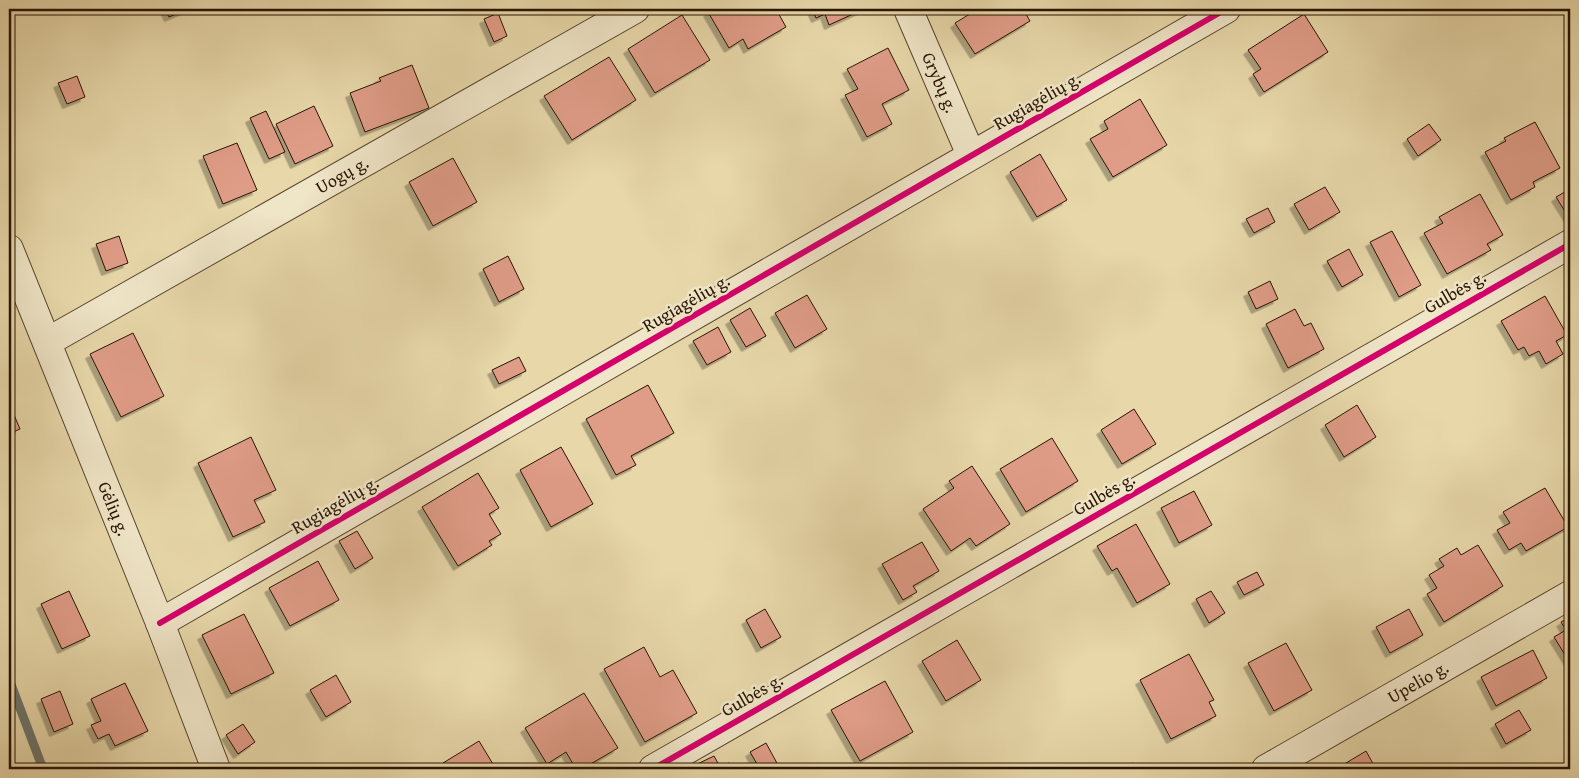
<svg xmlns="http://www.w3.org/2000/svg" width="1579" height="778" viewBox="0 0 1579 778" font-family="'Gentium Book Plus',serif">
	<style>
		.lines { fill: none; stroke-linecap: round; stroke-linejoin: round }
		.stream { stroke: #6d766c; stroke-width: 9 }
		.building { fill: #df9c87; stroke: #291402; filter: url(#shadow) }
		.minor-casing { stroke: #58452c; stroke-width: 30 }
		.minor { stroke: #efe5c7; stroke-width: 28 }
		.cycleway-casing { stroke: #efe5c7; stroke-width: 9 }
		.cycleway { stroke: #d6006c; stroke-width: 6 }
		.labels { text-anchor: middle; stroke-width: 5; stroke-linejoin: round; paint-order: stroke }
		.street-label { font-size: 18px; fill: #291402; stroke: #efe5c7 }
	</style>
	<defs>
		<filter id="shadow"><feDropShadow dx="-4.5" dy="4.5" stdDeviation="0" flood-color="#0004"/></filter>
	</defs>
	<rect width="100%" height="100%" fill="#e7d7a9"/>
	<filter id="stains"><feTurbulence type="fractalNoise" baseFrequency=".004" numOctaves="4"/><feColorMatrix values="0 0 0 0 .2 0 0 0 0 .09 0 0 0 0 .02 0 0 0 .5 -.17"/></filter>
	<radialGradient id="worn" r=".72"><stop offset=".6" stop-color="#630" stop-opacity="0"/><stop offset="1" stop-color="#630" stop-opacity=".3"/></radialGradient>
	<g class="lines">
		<!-- stream -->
		<path class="stream" d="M 9,679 L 43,769"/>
	</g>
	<!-- building -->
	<g class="building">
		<path d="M 165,9 L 186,9 L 186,10 L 169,17 Z"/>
		<path d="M 714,9 L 776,9 L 786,27 L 748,49 L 743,39 L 729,48 L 708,12 Z"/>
		<path d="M 812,9 L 864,9 L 829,25 L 825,14 L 816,18 Z"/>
		<path d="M 978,9 L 1023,9 L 1030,21 L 975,54 L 955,23 Z"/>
		<path d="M 498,13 L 507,36 L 494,42 L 484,19 Z"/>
		<path d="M 1304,14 L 1328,52 L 1264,92 L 1253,74 L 1261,69 L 1248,50 Z"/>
		<path d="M 682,15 L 710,60 L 655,93 L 628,49 Z"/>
		<path d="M 888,48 L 909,90 L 882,104 L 892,124 L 867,137 L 845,95 L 858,89 L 847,69 Z"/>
		<path d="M 609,57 L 636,100 L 572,140 L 544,96 Z"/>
		<path d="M 412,65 L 429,108 L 365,132 L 350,93 L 381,81 L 379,78 Z"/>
		<path d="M 77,76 L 85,97 L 67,104 L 58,83 Z"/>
		<path d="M 1140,99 L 1167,145 L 1113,177 L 1090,139 L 1108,129 L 1104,121 Z"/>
		<path d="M 314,106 L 333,146 L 295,164 L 276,124 Z"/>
		<path d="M 266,111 L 285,152 L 269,159 L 250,118 Z"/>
		<path d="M 1535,122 L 1560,168 L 1533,182 L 1535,187 L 1511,200 L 1485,152 L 1506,141 L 1504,138 Z"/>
		<path d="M 1429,124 L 1441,140 L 1418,156 L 1407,139 Z"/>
		<path d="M 237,143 L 257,190 L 223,204 L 203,156 Z"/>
		<path d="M 1040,154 L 1067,200 L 1037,217 L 1010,172 Z"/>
		<path d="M 453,158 L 477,202 L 433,226 L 409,182 Z"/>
		<path d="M 1325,187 L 1340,212 L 1309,230 L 1294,204 Z"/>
		<path d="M 1570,189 L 1570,217 L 1569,218 L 1556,197 Z"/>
		<path d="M 1480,194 L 1503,235 L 1487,244 L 1491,250 L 1447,274 L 1424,233 L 1443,223 L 1439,217 Z"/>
		<path d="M 1268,208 L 1275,222 L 1254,233 L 1246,219 Z"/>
		<path d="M 1392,231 L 1421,285 L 1399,297 L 1370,242 Z"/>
		<path d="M 119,236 L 128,263 L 106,271 L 96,244 Z"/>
		<path d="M 1349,249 L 1363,275 L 1342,287 L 1327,261 Z"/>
		<path d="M 508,256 L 524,289 L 499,302 L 483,269 Z"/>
		<path d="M 1270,281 L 1278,299 L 1256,309 L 1248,292 Z"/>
		<path d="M 807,295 L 827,329 L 795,348 L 775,313 Z"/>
		<path d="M 1545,296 L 1567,335 L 1556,341 L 1563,354 L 1546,364 L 1539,351 L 1529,356 L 1524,347 L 1518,350 L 1501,321 Z"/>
		<path d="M 750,308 L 766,336 L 746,347 L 730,320 Z"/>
		<path d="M 1295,309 L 1304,326 L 1311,323 L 1324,349 L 1288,368 L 1266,324 Z"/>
		<path d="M 718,327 L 731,352 L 707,365 L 693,341 Z"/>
		<path d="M 133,333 L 164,396 L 121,417 L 90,354 Z"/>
		<path d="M 519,357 L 526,371 L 499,384 L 492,370 Z"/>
		<path d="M 648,385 L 674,433 L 631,456 L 636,465 L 616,475 L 586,419 Z"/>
		<path d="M 9,403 L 20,429 L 9,434 Z"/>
		<path d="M 1357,405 L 1376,437 L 1344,457 L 1325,425 Z"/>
		<path d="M 1134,409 L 1156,444 L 1122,464 L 1101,430 Z"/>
		<path d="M 251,437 L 276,490 L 254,500 L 265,522 L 233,537 L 198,463 Z"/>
		<path d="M 1052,438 L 1078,481 L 1026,512 L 1000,469 Z"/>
		<path d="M 561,447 L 593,504 L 551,527 L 520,470 Z"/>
		<path d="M 972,466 L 1010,524 L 976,546 L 970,538 L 951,551 L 923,509 L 954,488 L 949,481 Z"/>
		<path d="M 478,473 L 499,508 L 489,514 L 501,534 L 489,541 L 492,545 L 458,566 L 422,507 Z"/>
		<path d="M 1545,488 L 1568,527 L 1526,551 L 1521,543 L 1509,550 L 1497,530 L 1510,523 L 1503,512 Z"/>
		<path d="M 1194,491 L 1212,525 L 1179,543 L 1161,508 Z"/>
		<path d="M 1136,524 L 1170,584 L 1137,603 L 1117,568 L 1112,571 L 1097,546 Z"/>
		<path d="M 357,531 L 373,558 L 355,569 L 339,541 Z"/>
		<path d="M 922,542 L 939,571 L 913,586 L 917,592 L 903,600 L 882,564 Z"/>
		<path d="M 1478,545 L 1503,586 L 1444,622 L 1427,594 L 1437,588 L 1429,575 L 1444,566 L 1439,559 L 1457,548 L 1461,555 Z"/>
		<path d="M 318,561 L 339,600 L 290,626 L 269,588 Z"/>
		<path d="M 1257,572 L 1264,585 L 1244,595 L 1237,582 Z"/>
		<path d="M 69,591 L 90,636 L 62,649 L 41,604 Z"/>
		<path d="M 1211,591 L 1225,613 L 1209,623 L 1196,599 Z"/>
		<path d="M 765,609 L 781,637 L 761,648 L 746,620 Z"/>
		<path d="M 1409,609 L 1423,635 L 1390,653 L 1376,627 Z"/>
		<path d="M 244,614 L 274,673 L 231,694 L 202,635 Z"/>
		<path d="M 1570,617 L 1570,663 L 1554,637 L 1566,630 L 1561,622 Z"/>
		<path d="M 957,640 L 981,680 L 946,701 L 922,661 Z"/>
		<path d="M 1286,643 L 1312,690 L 1274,711 L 1248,663 Z"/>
		<path d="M 644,647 L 660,677 L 673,670 L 697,713 L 645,742 L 604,669 Z"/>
		<path d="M 1533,650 L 1547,678 L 1496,706 L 1481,677 Z"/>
		<path d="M 1189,654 L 1214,700 L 1209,702 L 1216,716 L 1171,739 L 1140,680 Z"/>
		<path d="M 336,675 L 351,702 L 326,717 L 310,690 Z"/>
		<path d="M 885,681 L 913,732 L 860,761 L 831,710 Z"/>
		<path d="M 125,683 L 148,731 L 115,746 L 109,734 L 98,739 L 91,725 L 101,721 L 91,699 Z"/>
		<path d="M 60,691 L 73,724 L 54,732 L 41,699 Z"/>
		<path d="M 584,693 L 618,748 L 582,769 L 576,769 L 566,752 L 547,764 L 525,728 Z"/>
		<path d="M 1519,710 L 1531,730 L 1506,744 L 1495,724 Z"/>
		<path d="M 243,724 L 255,742 L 238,754 L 226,735 Z"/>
		<path d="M 479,741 L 496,769 L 447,769 L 443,763 Z"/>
		<path d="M 766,743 L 778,765 L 770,769 L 760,769 L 750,752 Z"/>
		<path d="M 1366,751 L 1376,769 L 1336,769 Z"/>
		<path d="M 714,756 L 720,767 L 729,763 L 733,769 L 687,769 Z"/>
		<path d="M 1133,763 L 1137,769 L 1122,769 Z"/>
	</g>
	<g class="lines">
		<!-- minor casing -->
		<g class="minor-casing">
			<g id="minor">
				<path id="s1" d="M 908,9 L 971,155"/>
				<path id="s2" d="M 9,249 L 160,623 L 216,769"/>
				<path id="s3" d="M 47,342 L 635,9"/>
				<path d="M 160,623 L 1226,9"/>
				<path d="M 653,769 L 1570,244"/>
				<path id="s4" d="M 1266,769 L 1570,595"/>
			</g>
		</g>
		<!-- minor -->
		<use href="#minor" class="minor"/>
		<!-- cycleway casing -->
		<g class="cycleway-casing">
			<g id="cycleway">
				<path d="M 160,623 L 1226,9"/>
				<path d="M 653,769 L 1570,244"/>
			</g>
		</g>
		<!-- cycleway -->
		<use href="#cycleway" class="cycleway"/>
	</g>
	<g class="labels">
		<!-- street labels -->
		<g class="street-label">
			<text dy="6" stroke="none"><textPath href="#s1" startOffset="80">Grybų g.</textPath></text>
			<text transform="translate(1037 101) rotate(-30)" y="6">Rugiagėlių g.</text>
			<text dy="6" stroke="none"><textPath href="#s3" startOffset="339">Uogų g.</textPath></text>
			<text transform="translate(1455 292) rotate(-30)" y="6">Gulbės g.</text>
			<text transform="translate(686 303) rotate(-30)" y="6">Rugiagėlių g.</text>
			<text transform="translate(1104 494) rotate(-30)" y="6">Gulbės g.</text>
			<text transform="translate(335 505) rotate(-30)" y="6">Rugiagėlių g.</text>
			<text dy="6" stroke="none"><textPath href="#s2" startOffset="280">Gėlių g.</textPath></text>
			<text dy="6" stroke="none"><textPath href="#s4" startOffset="175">Upelio g.</textPath></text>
			<text transform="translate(752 695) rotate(-30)" y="6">Gulbės g.</text>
		</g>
	</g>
	<!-- margin -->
	<rect width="1579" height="778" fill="none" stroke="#e7d7a9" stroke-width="30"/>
	<rect x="10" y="10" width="1559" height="758" fill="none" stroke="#291402" stroke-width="2.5"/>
	<rect x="15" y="15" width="1549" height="748" fill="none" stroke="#291402"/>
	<rect width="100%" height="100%" filter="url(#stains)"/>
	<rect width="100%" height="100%" fill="url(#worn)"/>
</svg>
